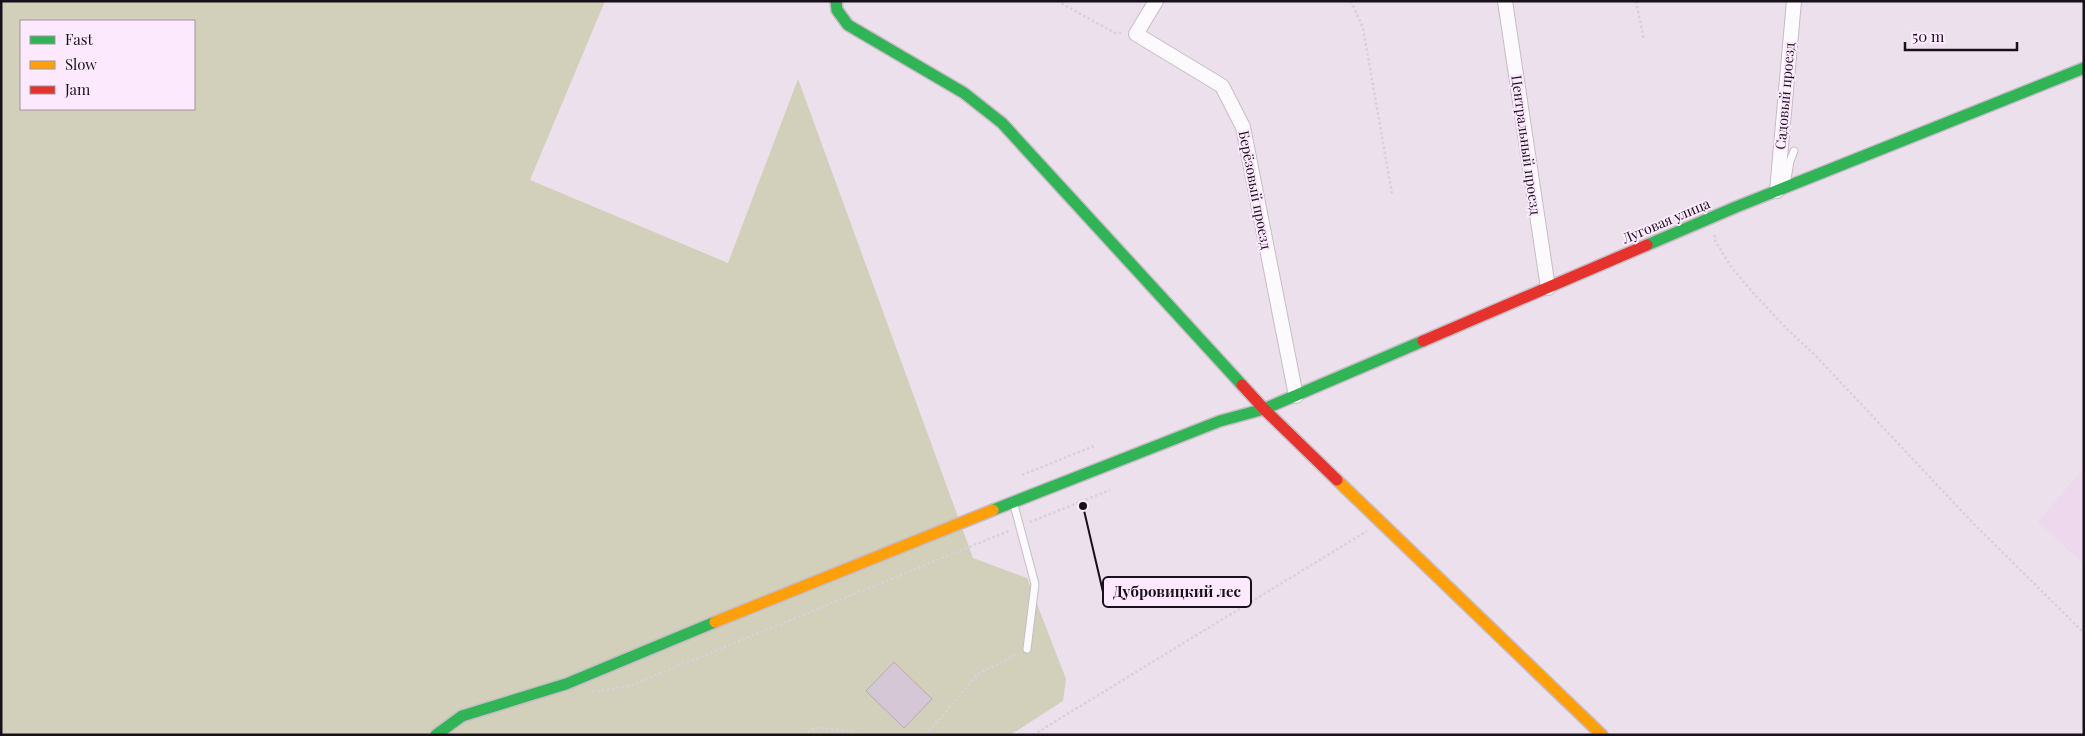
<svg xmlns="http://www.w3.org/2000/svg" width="2085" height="736" viewBox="0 0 2085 736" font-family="'Playfair Display',serif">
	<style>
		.built { fill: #edd8ee }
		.green { fill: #d2cfba; fill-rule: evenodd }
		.building { fill: #d6c7d6; stroke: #b6acb6 }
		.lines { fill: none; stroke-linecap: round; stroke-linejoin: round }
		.lane-casing { stroke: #c6bcc6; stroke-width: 9 }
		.street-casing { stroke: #c6bcc6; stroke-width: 16 }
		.fast-casing { stroke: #c6bcc6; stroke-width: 14 }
		.slow-casing { stroke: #c6bcc6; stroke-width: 14 }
		.jam-casing { stroke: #c6bcc6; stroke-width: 14 }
		.path { stroke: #d7d2d7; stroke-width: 2.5; stroke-dasharray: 2.5 2.5; stroke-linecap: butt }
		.lane { stroke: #fcfafc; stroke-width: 7 }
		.street { stroke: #fcfafc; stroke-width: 14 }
		.fast { stroke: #30b455; stroke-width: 11 }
		.slow { stroke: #ff9f0a; stroke-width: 11 }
		.jam { stroke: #e5322d; stroke-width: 11 }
		.labels { text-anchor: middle; stroke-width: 4; stroke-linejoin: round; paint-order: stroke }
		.street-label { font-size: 14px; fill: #191119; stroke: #fce9fd }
		.leader { fill: none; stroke: #191119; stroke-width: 2 }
		.callout-dot { fill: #191119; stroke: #fce9fd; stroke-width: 2 }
		.callout { fill: #fce9fd; stroke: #191119; stroke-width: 2 }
		.callout-label { font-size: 15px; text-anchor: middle; font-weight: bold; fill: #191119 }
	</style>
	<rect width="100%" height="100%" fill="#ece0ec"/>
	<!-- built -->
	<path class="built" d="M 2084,468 L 2084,564 L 2038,522 Z"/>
	<!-- green -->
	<path class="green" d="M 1,1 L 605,1 L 530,180 L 728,263 L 798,79 L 973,558 L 1027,578 L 1066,679 L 1063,701 L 1010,735 L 1,735 ZM 21,21 L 194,21 L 194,109 L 21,109 Z"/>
	<!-- building -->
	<path class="building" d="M 894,662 L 932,699 L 904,728 L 866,691 Z"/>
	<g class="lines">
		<!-- lane casing -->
		<g class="lane-casing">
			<g id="lane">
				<path d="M 1786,185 L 1790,161 L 1794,151"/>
				<path d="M 1014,505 L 1035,584 L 1027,649"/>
			</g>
		</g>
		<!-- street casing -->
		<g class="street-casing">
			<g id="street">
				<path d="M 1156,1 L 1136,34 L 1222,86 L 1243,127 L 1296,396"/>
				<path d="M 1505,1 L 1548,288"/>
				<path d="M 1777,191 L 1794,1"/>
			</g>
		</g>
		<!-- fast casing -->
		<g class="fast-casing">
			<g id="fast">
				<path d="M 836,1 L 837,10 L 848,25 L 964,93 L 1002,123 L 1242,385"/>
				<path d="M 1647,245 L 1736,207 L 2084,68"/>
				<path d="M 993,510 L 1220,421 L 1264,409 L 1423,341"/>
				<path d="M 436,735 L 462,716 L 566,684 L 715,622"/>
			</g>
		</g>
		<!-- slow casing -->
		<g class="slow-casing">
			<g id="slow">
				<path d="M 1337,480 L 1602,735"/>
				<path d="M 715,622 L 993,510"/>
			</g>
		</g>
		<!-- jam casing -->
		<g class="jam-casing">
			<g id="jam">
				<path d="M 1423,341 L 1647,245"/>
				<path d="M 1242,385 L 1264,409 L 1337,480"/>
			</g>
		</g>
		<!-- path -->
		<g class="path">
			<path d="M 1057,1 L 1115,33 L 1122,33"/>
			<path d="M 1351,1 L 1363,28 L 1392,194"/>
			<path d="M 1636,1 L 1644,40"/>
			<path d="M 1715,235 L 1714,239 L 1732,268 L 1756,296 L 1787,329 L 1815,355 L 1971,521 L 2084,633"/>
			<path d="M 1022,475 L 1094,446"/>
			<path d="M 1030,522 L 1110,490"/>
			<path d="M 592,692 L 629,686 L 1011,530"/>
			<path d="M 803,735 L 815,728 L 853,731 L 858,735"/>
			<path d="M 926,735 L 978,674 L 1017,654"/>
			<path d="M 1033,735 L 1367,531"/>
		</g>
		<!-- lane -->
		<use href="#lane" class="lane"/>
		<!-- street -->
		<use href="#street" class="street"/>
		<!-- fast -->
		<use href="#fast" class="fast"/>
		<!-- slow -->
		<use href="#slow" class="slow"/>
		<!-- jam -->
		<use href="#jam" class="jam"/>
	</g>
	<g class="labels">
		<!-- street labels -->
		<g class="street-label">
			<text transform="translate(1785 96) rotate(-85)" y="5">Садовый проезд</text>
			<text transform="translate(1526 145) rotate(82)" y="5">Центральный проезд</text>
			<text transform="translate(1255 190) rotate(79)" y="5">Берёзовый проезд</text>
			<text transform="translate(1666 221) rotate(-23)" y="5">Луговая улица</text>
		</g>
	</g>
	<!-- callouts -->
	<path class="leader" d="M1083 506L1103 592"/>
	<circle class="callout-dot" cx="1083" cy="506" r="5"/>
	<rect class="callout" x="1103" y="577" width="148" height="30" rx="5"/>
	<g class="callout-label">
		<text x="1177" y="597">Дубровицкий лес</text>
	</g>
	<!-- border -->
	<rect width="2085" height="736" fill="none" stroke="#191119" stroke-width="5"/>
	<!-- legend -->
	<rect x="20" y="20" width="175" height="90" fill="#fce9fd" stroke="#a193a2"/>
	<rect x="30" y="36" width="25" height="8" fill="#30b455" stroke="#a193a2"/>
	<text x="65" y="45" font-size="15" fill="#191119">Fast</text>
	<rect x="30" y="61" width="25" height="8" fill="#ff9f0a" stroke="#a193a2"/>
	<text x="65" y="70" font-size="15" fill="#191119">Slow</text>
	<rect x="30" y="86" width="25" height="8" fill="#e5322d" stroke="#a193a2"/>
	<text x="65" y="95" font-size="15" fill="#191119">Jam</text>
	<!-- scale -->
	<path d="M1905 42v8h112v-8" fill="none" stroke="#191119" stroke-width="2.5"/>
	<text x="1912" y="42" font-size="15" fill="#191119" stroke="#fce9fd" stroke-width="4" paint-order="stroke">50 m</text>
</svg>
